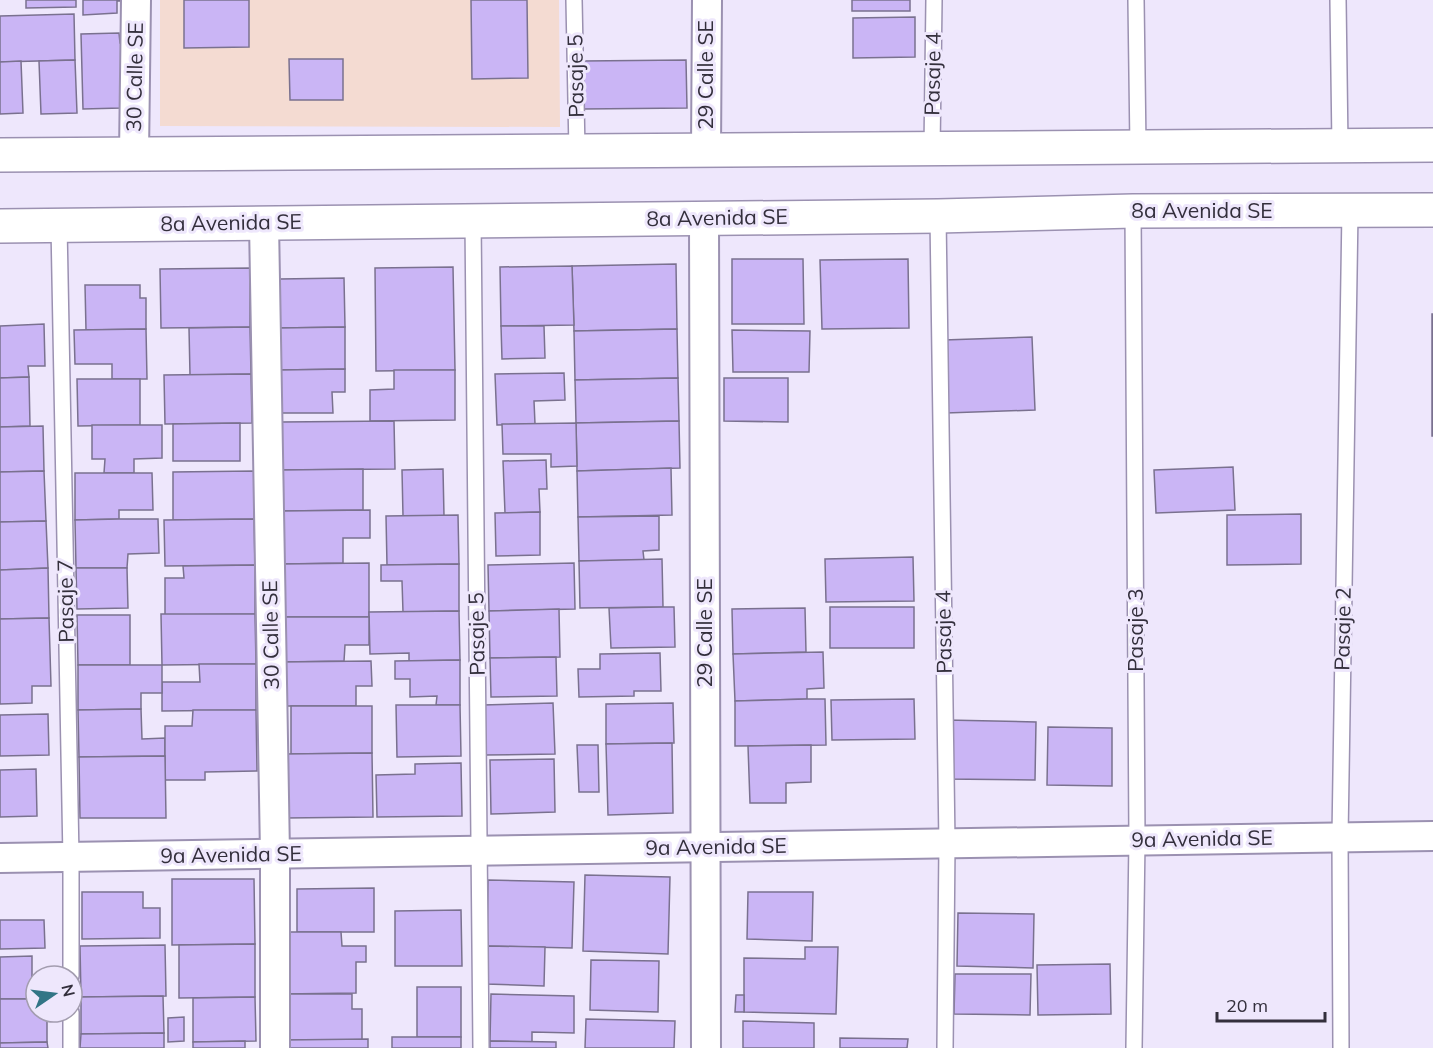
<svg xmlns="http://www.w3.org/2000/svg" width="1433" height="1048" viewBox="0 0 1433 1048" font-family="Mulish,sans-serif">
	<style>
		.education { fill: #f4dbd2 }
		.building { fill: #cab5f5; stroke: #7a718f; stroke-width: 1.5 }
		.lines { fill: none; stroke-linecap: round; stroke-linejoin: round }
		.service-casing { stroke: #9b91b1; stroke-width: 18 }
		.minor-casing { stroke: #9b91b1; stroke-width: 32 }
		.tertiary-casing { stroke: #9b91b1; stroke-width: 36 }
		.service { stroke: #fff; stroke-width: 15 }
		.minor { stroke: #fff; stroke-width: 28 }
		.tertiary { stroke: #fff; stroke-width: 33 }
		.labels { text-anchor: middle; stroke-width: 6; stroke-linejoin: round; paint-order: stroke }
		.street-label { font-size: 21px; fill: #332f3c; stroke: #eee7fc }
	</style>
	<rect width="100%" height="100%" fill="#eee7fc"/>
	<!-- education -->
	<path class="education" d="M 160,0 L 559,0 L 560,127 L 160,126 Z"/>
	<!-- building -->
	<g class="building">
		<path d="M 26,0 L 76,0 L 76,7 L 26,8 Z"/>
		<path d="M 83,0 L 130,0 L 130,1 L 117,1 L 117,13 L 83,15 Z"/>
		<path d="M 184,0 L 249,0 L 249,47 L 184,48 Z"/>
		<path d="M 471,0 L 527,0 L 528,78 L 472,79 Z"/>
		<rect x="852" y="0" width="58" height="11"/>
		<path d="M 74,14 L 75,60 L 0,62 L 0,16 Z"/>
		<path d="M 915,17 L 915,57 L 853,58 L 853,18 Z"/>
		<path d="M 119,33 L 120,43 L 128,43 L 121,108 L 83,109 L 81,34 Z"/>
		<path d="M 289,59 L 343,59 L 343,100 L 290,100 Z"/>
		<path d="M 75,60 L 77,113 L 41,114 L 39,61 Z"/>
		<path d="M 686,60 L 687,108 L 583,109 L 583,61 Z"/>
		<path d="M 21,61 L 23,113 L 0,114 L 0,62 Z"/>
		<path d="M 732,259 L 803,259 L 804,324 L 732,324 Z"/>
		<path d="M 908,259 L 909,328 L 822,329 L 820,260 Z"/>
		<path d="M 676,264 L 677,329 L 574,331 L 572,266 Z"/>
		<path d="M 572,266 L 574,325 L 501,326 L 500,267 Z"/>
		<path d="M 453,267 L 455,370 L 376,371 L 375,268 Z"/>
		<path d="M 250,268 L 250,327 L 161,328 L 160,269 Z"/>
		<path d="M 344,278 L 345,327 L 280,328 L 280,279 Z"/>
		<path d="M 85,285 L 140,285 L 140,298 L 146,298 L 146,329 L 86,330 Z"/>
		<rect x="1432" y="314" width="1" height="122"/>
		<path d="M 44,324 L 45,366 L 28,366 L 29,377 L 0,378 L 0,326 Z"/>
		<path d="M 501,326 L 544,326 L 545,358 L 502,359 Z"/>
		<path d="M 250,327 L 251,374 L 190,375 L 189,328 Z"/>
		<path d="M 345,327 L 345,369 L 281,370 L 280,328 Z"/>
		<path d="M 146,329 L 147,379 L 112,379 L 112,364 L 75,364 L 74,330 Z"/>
		<path d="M 677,329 L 678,378 L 575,380 L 574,331 Z"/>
		<path d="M 732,330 L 810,331 L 809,372 L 733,372 Z"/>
		<path d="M 1032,337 L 1035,410 L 946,413 L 944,340 Z"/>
		<path d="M 345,369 L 345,392 L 332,392 L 333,413 L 281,413 L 281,370 Z"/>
		<path d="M 394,370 L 455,370 L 455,420 L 370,421 L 370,390 L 394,389 Z"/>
		<path d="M 564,373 L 565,400 L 534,401 L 535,424 L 497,425 L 495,374 Z"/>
		<path d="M 251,374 L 252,423 L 165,424 L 164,375 Z"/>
		<path d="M 29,377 L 30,426 L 0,427 L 0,378 Z"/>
		<path d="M 678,378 L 679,421 L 576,423 L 575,380 Z"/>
		<path d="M 724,378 L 788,378 L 788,422 L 724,421 Z"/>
		<path d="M 77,379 L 140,379 L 140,425 L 78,426 Z"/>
		<path d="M 394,421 L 395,469 L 282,470 L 281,422 Z"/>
		<path d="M 679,421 L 680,468 L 577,471 L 576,423 Z"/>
		<path d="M 240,423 L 240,461 L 173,461 L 173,424 Z"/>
		<path d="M 576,423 L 577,466 L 551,467 L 551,454 L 503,454 L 502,424 Z"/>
		<path d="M 92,425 L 162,425 L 162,458 L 134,459 L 134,473 L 104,473 L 105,459 L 92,459 Z"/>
		<path d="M 43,426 L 44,471 L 0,472 L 0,427 Z"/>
		<path d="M 546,460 L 547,489 L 539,489 L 540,512 L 505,513 L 503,461 Z"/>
		<path d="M 1233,467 L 1235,510 L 1156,513 L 1154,470 Z"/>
		<path d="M 671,468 L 672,515 L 578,517 L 577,471 Z"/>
		<path d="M 363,469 L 363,510 L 283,511 L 282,470 Z"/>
		<path d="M 443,469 L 444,516 L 403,516 L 402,470 Z"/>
		<path d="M 44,471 L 46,521 L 0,522 L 0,472 Z"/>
		<path d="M 254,471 L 254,519 L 173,520 L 173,472 Z"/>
		<path d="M 75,473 L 152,473 L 153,510 L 119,510 L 119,519 L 75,520 Z"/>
		<path d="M 370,510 L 370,538 L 343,538 L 343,563 L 283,564 L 283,511 Z"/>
		<path d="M 540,512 L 540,555 L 496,556 L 495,513 Z"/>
		<path d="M 1301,514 L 1301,564 L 1227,565 L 1227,515 Z"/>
		<path d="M 458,515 L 459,564 L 387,565 L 386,516 Z"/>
		<path d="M 659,516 L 659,550 L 643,551 L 644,560 L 579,561 L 578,517 Z"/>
		<path d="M 119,519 L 158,519 L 159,553 L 128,554 L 127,568 L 76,568 L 75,520 Z"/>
		<path d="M 254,519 L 255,565 L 165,566 L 164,520 Z"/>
		<path d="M 46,521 L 48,568 L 0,570 L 0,522 Z"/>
		<path d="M 913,557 L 914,601 L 826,602 L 825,559 Z"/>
		<path d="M 662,559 L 663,607 L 580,608 L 579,561 Z"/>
		<path d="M 369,563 L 369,617 L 284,617 L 283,564 Z"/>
		<path d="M 574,563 L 575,609 L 489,611 L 488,565 Z"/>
		<path d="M 459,564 L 459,611 L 403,612 L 402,581 L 381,581 L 381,565 Z"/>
		<path d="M 255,565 L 255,614 L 165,615 L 165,578 L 184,578 L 183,566 Z"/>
		<path d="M 48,568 L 49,618 L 0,619 L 0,570 Z"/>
		<path d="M 76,568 L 127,568 L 128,608 L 77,609 Z"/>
		<path d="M 663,607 L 674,607 L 675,647 L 611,648 L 609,608 Z"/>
		<rect x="830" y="607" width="84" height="41"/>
		<path d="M 805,608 L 806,652 L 733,654 L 732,609 Z"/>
		<path d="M 559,609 L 560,657 L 490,658 L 489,611 Z"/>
		<path d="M 459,611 L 460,660 L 409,661 L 409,653 L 370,654 L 369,612 Z"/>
		<path d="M 161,614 L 255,614 L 256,664 L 162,665 Z"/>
		<path d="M 77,615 L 130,615 L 130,665 L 78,665 Z"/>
		<path d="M 282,617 L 369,617 L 369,645 L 345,645 L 344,661 L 282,662 Z"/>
		<path d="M 49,618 L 51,686 L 32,686 L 32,703 L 0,704 L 0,619 Z"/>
		<path d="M 823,652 L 824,688 L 807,689 L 807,699 L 735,701 L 733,654 Z"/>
		<path d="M 660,653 L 661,691 L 634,691 L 634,696 L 579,697 L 578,669 L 600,669 L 600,654 Z"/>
		<path d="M 556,657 L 557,696 L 491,697 L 490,658 Z"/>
		<path d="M 460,660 L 460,705 L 436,705 L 437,696 L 410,697 L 410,679 L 395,679 L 395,661 Z"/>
		<path d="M 371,661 L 372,686 L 356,686 L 356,706 L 283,706 L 282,662 Z"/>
		<path d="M 199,664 L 256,664 L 256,710 L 162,711 L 162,682 L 200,682 Z"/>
		<path d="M 78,665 L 162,665 L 162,693 L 141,693 L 141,709 L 78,710 Z"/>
		<path d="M 807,699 L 825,699 L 826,745 L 735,746 L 735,701 Z"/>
		<path d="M 914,699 L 915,739 L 832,740 L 831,700 Z"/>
		<path d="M 553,703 L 555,754 L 484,755 L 483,705 Z"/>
		<path d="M 673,703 L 674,743 L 606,744 L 606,704 Z"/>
		<path d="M 396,705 L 460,705 L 461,756 L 397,757 Z"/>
		<path d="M 291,706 L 372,706 L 372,753 L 291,754 Z"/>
		<path d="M 141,709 L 142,739 L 165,738 L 165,756 L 79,757 L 78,710 Z"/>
		<path d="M 193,710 L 256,710 L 257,771 L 205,772 L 205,780 L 165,780 L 165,726 L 192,726 Z"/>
		<path d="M 48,714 L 49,755 L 0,756 L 0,715 Z"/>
		<path d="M 946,720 L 1036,722 L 1035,780 L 945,779 Z"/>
		<path d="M 1048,727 L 1112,728 L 1112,786 L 1047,785 Z"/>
		<path d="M 672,743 L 673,813 L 608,815 L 606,744 Z"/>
		<path d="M 577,745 L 598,745 L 599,792 L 579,792 Z"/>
		<path d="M 811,745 L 811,782 L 786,783 L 786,803 L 750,803 L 748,746 Z"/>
		<path d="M 372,753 L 373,817 L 286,818 L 285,754 Z"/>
		<path d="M 165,756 L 166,818 L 80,818 L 79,757 Z"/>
		<path d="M 554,759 L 555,812 L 491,814 L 490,760 Z"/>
		<path d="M 461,763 L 462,816 L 377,817 L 376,775 L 415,774 L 415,764 Z"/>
		<path d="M 36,769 L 37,816 L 0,817 L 0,770 Z"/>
		<path d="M 585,875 L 670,877 L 668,954 L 583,951 Z"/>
		<path d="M 172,879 L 254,879 L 255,944 L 172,945 Z"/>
		<path d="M 488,880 L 574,882 L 572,948 L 487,946 Z"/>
		<path d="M 374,888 L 374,932 L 297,932 L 297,889 Z"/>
		<path d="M 82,892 L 143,892 L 143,908 L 160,908 L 160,938 L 82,939 Z"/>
		<path d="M 748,892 L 813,892 L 812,941 L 747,939 Z"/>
		<path d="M 461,910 L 462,966 L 395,966 L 395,911 Z"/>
		<path d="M 958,913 L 1034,914 L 1033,968 L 957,966 Z"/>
		<path d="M 0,920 L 44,920 L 45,948 L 0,949 Z"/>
		<path d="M 283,932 L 341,932 L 342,946 L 366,946 L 366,962 L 356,962 L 356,993 L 283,994 Z"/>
		<path d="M 255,944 L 255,997 L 179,998 L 179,945 Z"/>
		<path d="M 165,945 L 166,996 L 81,997 L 80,946 Z"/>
		<path d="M 487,946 L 545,947 L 544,986 L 486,984 Z"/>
		<path d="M 805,947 L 838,947 L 836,1014 L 744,1012 L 744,958 L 805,959 Z"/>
		<path d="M 32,956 L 32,999 L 0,999 L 0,957 Z"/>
		<path d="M 591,960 L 659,961 L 658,1012 L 590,1010 Z"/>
		<path d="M 1110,964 L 1111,1014 L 1038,1015 L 1037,965 Z"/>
		<path d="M 955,974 L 1031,974 L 1030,1015 L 954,1014 Z"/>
		<rect x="417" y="987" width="44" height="50"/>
		<path d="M 283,994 L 352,994 L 352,1009 L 362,1009 L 362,1040 L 284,1040 Z"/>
		<path d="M 491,994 L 574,996 L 574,1033 L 532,1032 L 532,1042 L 490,1041 Z"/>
		<path d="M 736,995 L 744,995 L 744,1012 L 735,1012 Z"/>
		<path d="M 163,996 L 164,1033 L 81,1034 L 81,997 Z"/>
		<path d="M 255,997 L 256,1041 L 193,1042 L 193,998 Z"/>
		<path d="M 0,999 L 36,999 L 36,1012 L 47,1012 L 47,1042 L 0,1043 Z"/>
		<path d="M 184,1017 L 184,1041 L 168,1042 L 168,1018 Z"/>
		<path d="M 586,1019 L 675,1021 L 674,1048 L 585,1048 Z"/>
		<path d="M 743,1021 L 814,1023 L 814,1048 L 743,1048 Z"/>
		<path d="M 164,1033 L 164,1048 L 80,1048 L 81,1034 Z"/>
		<rect x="392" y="1037" width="69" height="11"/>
		<path d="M 840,1038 L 908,1039 L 907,1048 L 840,1048 Z"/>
		<path d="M 368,1039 L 368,1048 L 284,1048 L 284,1040 Z"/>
		<path d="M 245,1041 L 245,1048 L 193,1048 L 193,1042 Z"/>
		<path d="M 490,1041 L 556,1042 L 556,1048 L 490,1048 Z"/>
		<path d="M 47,1042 L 48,1048 L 0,1048 L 0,1043 Z"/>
	</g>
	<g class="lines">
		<!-- service casing -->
		<g class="service-casing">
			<g id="service">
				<path d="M 574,0 L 577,151"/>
				<path d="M 1136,0 L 1138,147"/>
				<path d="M 1338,0 L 1340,146"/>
				<path d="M 932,149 L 934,0"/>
				<path d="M 1133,211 L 1137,840 L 1134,1048"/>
				<path d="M 938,216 L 947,844 L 945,1048"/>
				<path d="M 473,220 L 481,1048"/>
				<path d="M 59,225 L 71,858 L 71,976"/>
				<path d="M 71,1048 L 71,1012"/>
				<path d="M 1341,1048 L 1340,837 L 1350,211"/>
			</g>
		</g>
		<!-- minor casing -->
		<g class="minor-casing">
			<g id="minor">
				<path d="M 706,150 L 707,0"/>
				<path d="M 134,154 L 136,0"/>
				<path d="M 704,218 L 706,1048"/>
				<path d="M 264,223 L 275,854 L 275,1048"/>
				<path d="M 0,858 L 1433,836"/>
			</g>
		</g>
		<!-- tertiary casing -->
		<g class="tertiary-casing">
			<g id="tertiary">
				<path d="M 0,155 L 1433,145"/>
				<path d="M 0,226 L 938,216 L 1133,211 L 1433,210"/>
			</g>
		</g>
		<!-- service -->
		<use href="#service" class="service"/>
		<!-- minor -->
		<use href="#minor" class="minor"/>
		<!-- tertiary -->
		<use href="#tertiary" class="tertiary"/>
	</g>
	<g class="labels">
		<!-- street labels -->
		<g class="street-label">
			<text transform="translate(933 74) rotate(-89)" y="7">Pasaje 4</text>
			<text transform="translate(706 75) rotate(-90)" y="7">29 Calle SE</text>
			<text transform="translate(576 76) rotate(-91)" y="7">Pasaje 5</text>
			<text transform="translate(135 77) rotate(-89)" y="7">30 Calle SE</text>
			<text x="1202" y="218">8a Avenida SE</text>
			<text transform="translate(717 218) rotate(-1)" y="7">8a Avenida SE</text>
			<text transform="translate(231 223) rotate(-1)" y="7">8a Avenida SE</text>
			<text transform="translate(66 601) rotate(-91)" y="7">Pasaje 7</text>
			<text transform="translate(1343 629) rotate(-89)" y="7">Pasaje 2</text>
			<text transform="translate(1136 630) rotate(-90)" y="7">Pasaje 3</text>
			<text transform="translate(944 632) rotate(-91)" y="7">Pasaje 4</text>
			<text transform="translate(705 633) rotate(-90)" y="7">29 Calle SE</text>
			<text transform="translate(477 634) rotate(-91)" y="7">Pasaje 5</text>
			<text transform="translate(271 635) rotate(-91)" y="7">30 Calle SE</text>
			<text transform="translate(1202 839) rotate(-1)" y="7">9a Avenida SE</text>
			<text transform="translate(716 847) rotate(-1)" y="7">9a Avenida SE</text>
			<text transform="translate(231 855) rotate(-1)" y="7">9a Avenida SE</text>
		</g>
	</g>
	<!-- north arrow -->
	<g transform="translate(54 994) rotate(76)"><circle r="28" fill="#eee7fc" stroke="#a39daf" stroke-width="1.5"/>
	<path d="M0-4.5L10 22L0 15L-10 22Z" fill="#327586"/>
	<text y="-9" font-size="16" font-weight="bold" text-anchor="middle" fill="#332f3c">N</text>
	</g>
	<!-- scale -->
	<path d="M1217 1012v9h108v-9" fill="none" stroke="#332f3c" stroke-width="3"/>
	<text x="1226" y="1012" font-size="18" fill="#332f3c" stroke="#eee7fc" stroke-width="4.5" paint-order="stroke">20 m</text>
</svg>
